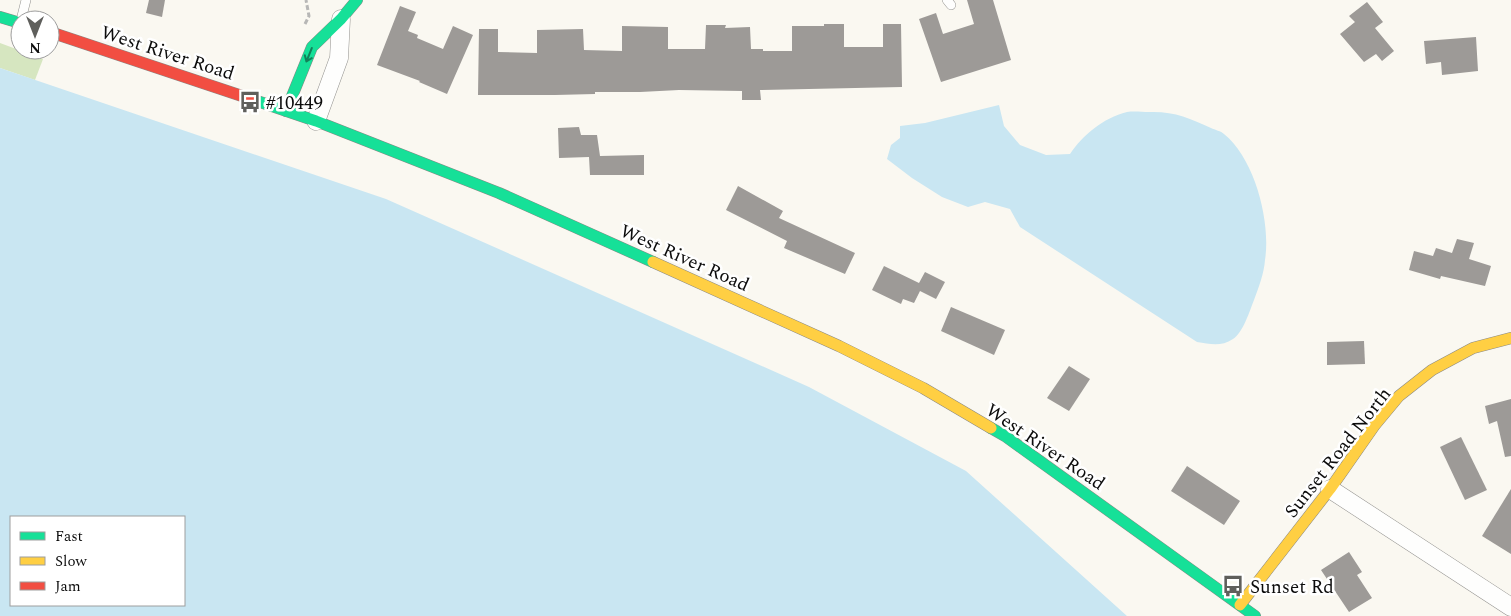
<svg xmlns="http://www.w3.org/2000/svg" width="1511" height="616" viewBox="0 0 1511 616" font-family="Spectral,serif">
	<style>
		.forest { fill: #d6e6c0 }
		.water { fill: #c9e6f2; fill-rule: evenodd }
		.building { fill: #9d9a97 }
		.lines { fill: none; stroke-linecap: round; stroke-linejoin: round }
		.lane-casing { stroke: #93928f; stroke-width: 10 }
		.street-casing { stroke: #93928f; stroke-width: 19 }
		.fast-casing { stroke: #8a8986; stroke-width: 12 }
		.slow-casing { stroke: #8a8986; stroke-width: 12 }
		.jam-casing { stroke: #8a8986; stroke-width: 12 }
		.path { stroke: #b7b7b6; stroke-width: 3; stroke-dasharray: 5 2.5; stroke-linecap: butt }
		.lane { stroke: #fefefd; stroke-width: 9 }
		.street { stroke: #fefefd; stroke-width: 18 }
		.fast { stroke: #16e098; stroke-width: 11 }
		.slow { stroke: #ffcf43; stroke-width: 11 }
		.jam { stroke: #f24e42; stroke-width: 11 }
		.oneway { stroke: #128159 }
		.labels { text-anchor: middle; stroke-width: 5; stroke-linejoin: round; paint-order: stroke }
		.street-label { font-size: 19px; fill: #0c0c0c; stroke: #fff }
		.poi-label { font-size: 19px; fill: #0c0c0c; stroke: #fff; text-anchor: start }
	</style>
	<rect width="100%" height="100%" fill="#faf8f1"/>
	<!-- forest -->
	<path class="forest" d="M 0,43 L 43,59 L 35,80 L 0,68 Z"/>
	<!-- water -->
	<g class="water">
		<path d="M 0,68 L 386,199 L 809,387 L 966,471 L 1127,616 L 0,616 ZM 184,517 L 184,605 L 11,605 L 11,517 Z"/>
		<path d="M 999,105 L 1004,126 L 1020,145 L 1046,155 L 1070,154 C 1083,135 1103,118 1127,112 C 1134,111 1142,112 1149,112 C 1173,111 1190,118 1211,128 C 1215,130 1221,131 1224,134 C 1255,159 1271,222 1265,260 C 1264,273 1259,287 1254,300 C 1250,310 1243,333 1233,339 C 1221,347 1210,344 1197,342 L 1020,227 L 1010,209 L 985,202 L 968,207 L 942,197 L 912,178 L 887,159 L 891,145 L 900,138 L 900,126 L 925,123 Z"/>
	</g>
	<!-- building -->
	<g class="building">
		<path d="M 149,0 L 165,0 L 162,17 L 146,13 Z"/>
		<path d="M 967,0 L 993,0 L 1011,60 L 941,82 L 919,19 L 936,13 L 943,34 L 974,24 Z"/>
		<path d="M 1367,2 L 1383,22 L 1375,28 L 1394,51 L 1382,61 L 1376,54 L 1364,62 L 1340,34 L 1355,22 L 1349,16 Z"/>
		<path d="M 400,6 L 416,12 L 408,31 L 418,35 L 417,38 L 443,49 L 453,26 L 473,35 L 447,94 L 419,82 L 420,81 L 377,65 Z"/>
		<path d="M 824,24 L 844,24 L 844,47 L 883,47 L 883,24 L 901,24 L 902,87 L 760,90 L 761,100 L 742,100 L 742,91 L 679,90 L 640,92 L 595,92 L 595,94 L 555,95 L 478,95 L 479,29 L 498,29 L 498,52 L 537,53 L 537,30 L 583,29 L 584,50 L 622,51 L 622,26 L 668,27 L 668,49 L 705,49 L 706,25 L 726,25 L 725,28 L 750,27 L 751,49 L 763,49 L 763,51 L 792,51 L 792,26 L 824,26 Z"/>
		<path d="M 1476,37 L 1478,71 L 1442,75 L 1441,62 L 1426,64 L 1424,41 Z"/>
		<path d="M 579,127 L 581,135 L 597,135 L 600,156 L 644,155 L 644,175 L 590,175 L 589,157 L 559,158 L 558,128 Z"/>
		<path d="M 738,186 L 783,211 L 779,218 L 855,253 L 845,274 L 784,248 L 787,241 L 726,210 Z"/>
		<path d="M 1457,239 L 1474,243 L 1469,259 L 1491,266 L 1485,286 L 1441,276 L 1440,279 L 1409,270 L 1414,251 L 1433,256 L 1436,248 L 1452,253 Z"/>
		<path d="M 884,266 L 919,283 L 925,272 L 945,282 L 936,299 L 920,291 L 914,303 L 903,299 L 901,304 L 872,290 Z"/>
		<path d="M 951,307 L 1005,330 L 994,355 L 941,331 Z"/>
		<path d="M 1364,341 L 1365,364 L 1327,365 L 1327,342 Z"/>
		<path d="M 1069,366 L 1090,379 L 1069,411 L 1047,398 Z"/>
		<path d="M 1511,399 L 1511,456 L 1505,457 L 1497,421 L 1489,424 L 1485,406 Z"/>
		<path d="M 1461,437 L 1487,490 L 1465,500 L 1440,447 Z"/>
		<path d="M 1187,466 L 1240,501 L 1224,525 L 1171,491 Z"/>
		<path d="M 1511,489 L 1511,554 L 1482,536 Z"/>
		<path d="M 1349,552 L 1362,572 L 1357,575 L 1372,598 L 1349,612 L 1321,570 Z"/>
	</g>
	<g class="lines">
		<!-- lane casing -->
		<g class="lane-casing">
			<g id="lane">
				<path d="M 947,0 L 951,5"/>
				<path d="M 21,20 L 26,0"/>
			</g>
		</g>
		<!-- street casing -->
		<g class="street-casing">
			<g id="street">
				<path d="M 316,121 L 339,58 L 341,19"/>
				<path d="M 1330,489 L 1511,607"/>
			</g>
		</g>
		<!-- fast casing -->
		<g class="fast-casing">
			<g id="fast">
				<path d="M 0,17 L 20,23"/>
				<path d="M 254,100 L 316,121 L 499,193 L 653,262"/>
				<path d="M 286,111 L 312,47 L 341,19 L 357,0"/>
				<path d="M 991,428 L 1005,436 L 1255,616"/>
			</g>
		</g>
		<!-- slow casing -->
		<g class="slow-casing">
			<g id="slow">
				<path d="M 653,262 L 839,346 L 923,388 L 991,428"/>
				<path d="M 1240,605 L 1330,489 L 1374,426 L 1399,396 L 1432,370 L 1473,348 L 1511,338"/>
			</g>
		</g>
		<!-- jam casing -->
		<g class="jam-casing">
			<path id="jam" d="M 50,32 L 254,100"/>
		</g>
		<!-- path -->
		<path class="path" d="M 305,24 L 309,16 L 306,0"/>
		<!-- lane -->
		<use href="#lane" class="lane"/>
		<!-- street -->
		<use href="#street" class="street"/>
		<!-- fast -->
		<use href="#fast" class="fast"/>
		<!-- slow -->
		<use href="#slow" class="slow"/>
		<!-- jam -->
		<use href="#jam" class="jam"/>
	</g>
	<!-- one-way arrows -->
	<defs><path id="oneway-shaft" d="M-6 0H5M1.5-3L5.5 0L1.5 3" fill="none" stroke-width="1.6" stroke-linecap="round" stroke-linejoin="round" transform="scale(1.25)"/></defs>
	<use class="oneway" href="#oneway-shaft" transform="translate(309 55) rotate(112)"/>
	<!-- icons -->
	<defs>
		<g id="bus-bare" transform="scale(1.725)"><path d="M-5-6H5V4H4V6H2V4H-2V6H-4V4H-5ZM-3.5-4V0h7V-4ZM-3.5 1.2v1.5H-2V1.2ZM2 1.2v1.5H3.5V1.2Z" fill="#5f5f5c" stroke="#fff" stroke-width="2.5" paint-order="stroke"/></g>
	</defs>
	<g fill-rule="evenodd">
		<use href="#bus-bare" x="250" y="102"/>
		<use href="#bus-bare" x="1233" y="586"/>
	</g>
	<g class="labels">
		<!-- street labels -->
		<g class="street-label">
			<text transform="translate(168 52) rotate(18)" y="7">West River Road</text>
			<text transform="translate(685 257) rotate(24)" y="7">West River Road</text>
			<text transform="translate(1046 446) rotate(34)" y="7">West River Road</text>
			<text transform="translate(1337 452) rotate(-52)" y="7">Sunset Road North</text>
		</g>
		<!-- poi labels -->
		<g class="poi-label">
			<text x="266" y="109">#10449</text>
			<text x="1250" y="593">Sunset Rd</text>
		</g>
	</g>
	<!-- legend -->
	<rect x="10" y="516" width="175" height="90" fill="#ffffff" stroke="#9e9e9e"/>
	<rect x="20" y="532" width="25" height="8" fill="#16e098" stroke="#9e9e9e"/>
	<text x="55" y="541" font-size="15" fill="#0c0c0c">Fast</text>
	<rect x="20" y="557" width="25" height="8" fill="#ffcf43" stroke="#9e9e9e"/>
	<text x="55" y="566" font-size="15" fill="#0c0c0c">Slow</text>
	<rect x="20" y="582" width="25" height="8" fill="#f24e42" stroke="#9e9e9e"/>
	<text x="55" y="591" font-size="15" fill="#0c0c0c">Jam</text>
	<!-- north arrow -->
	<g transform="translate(35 35) rotate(180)"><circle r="24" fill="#ffffff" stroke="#9e9e9e"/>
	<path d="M0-4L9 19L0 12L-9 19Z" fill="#5f5f5c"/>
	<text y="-8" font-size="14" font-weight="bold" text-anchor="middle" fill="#0c0c0c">N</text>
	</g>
</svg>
